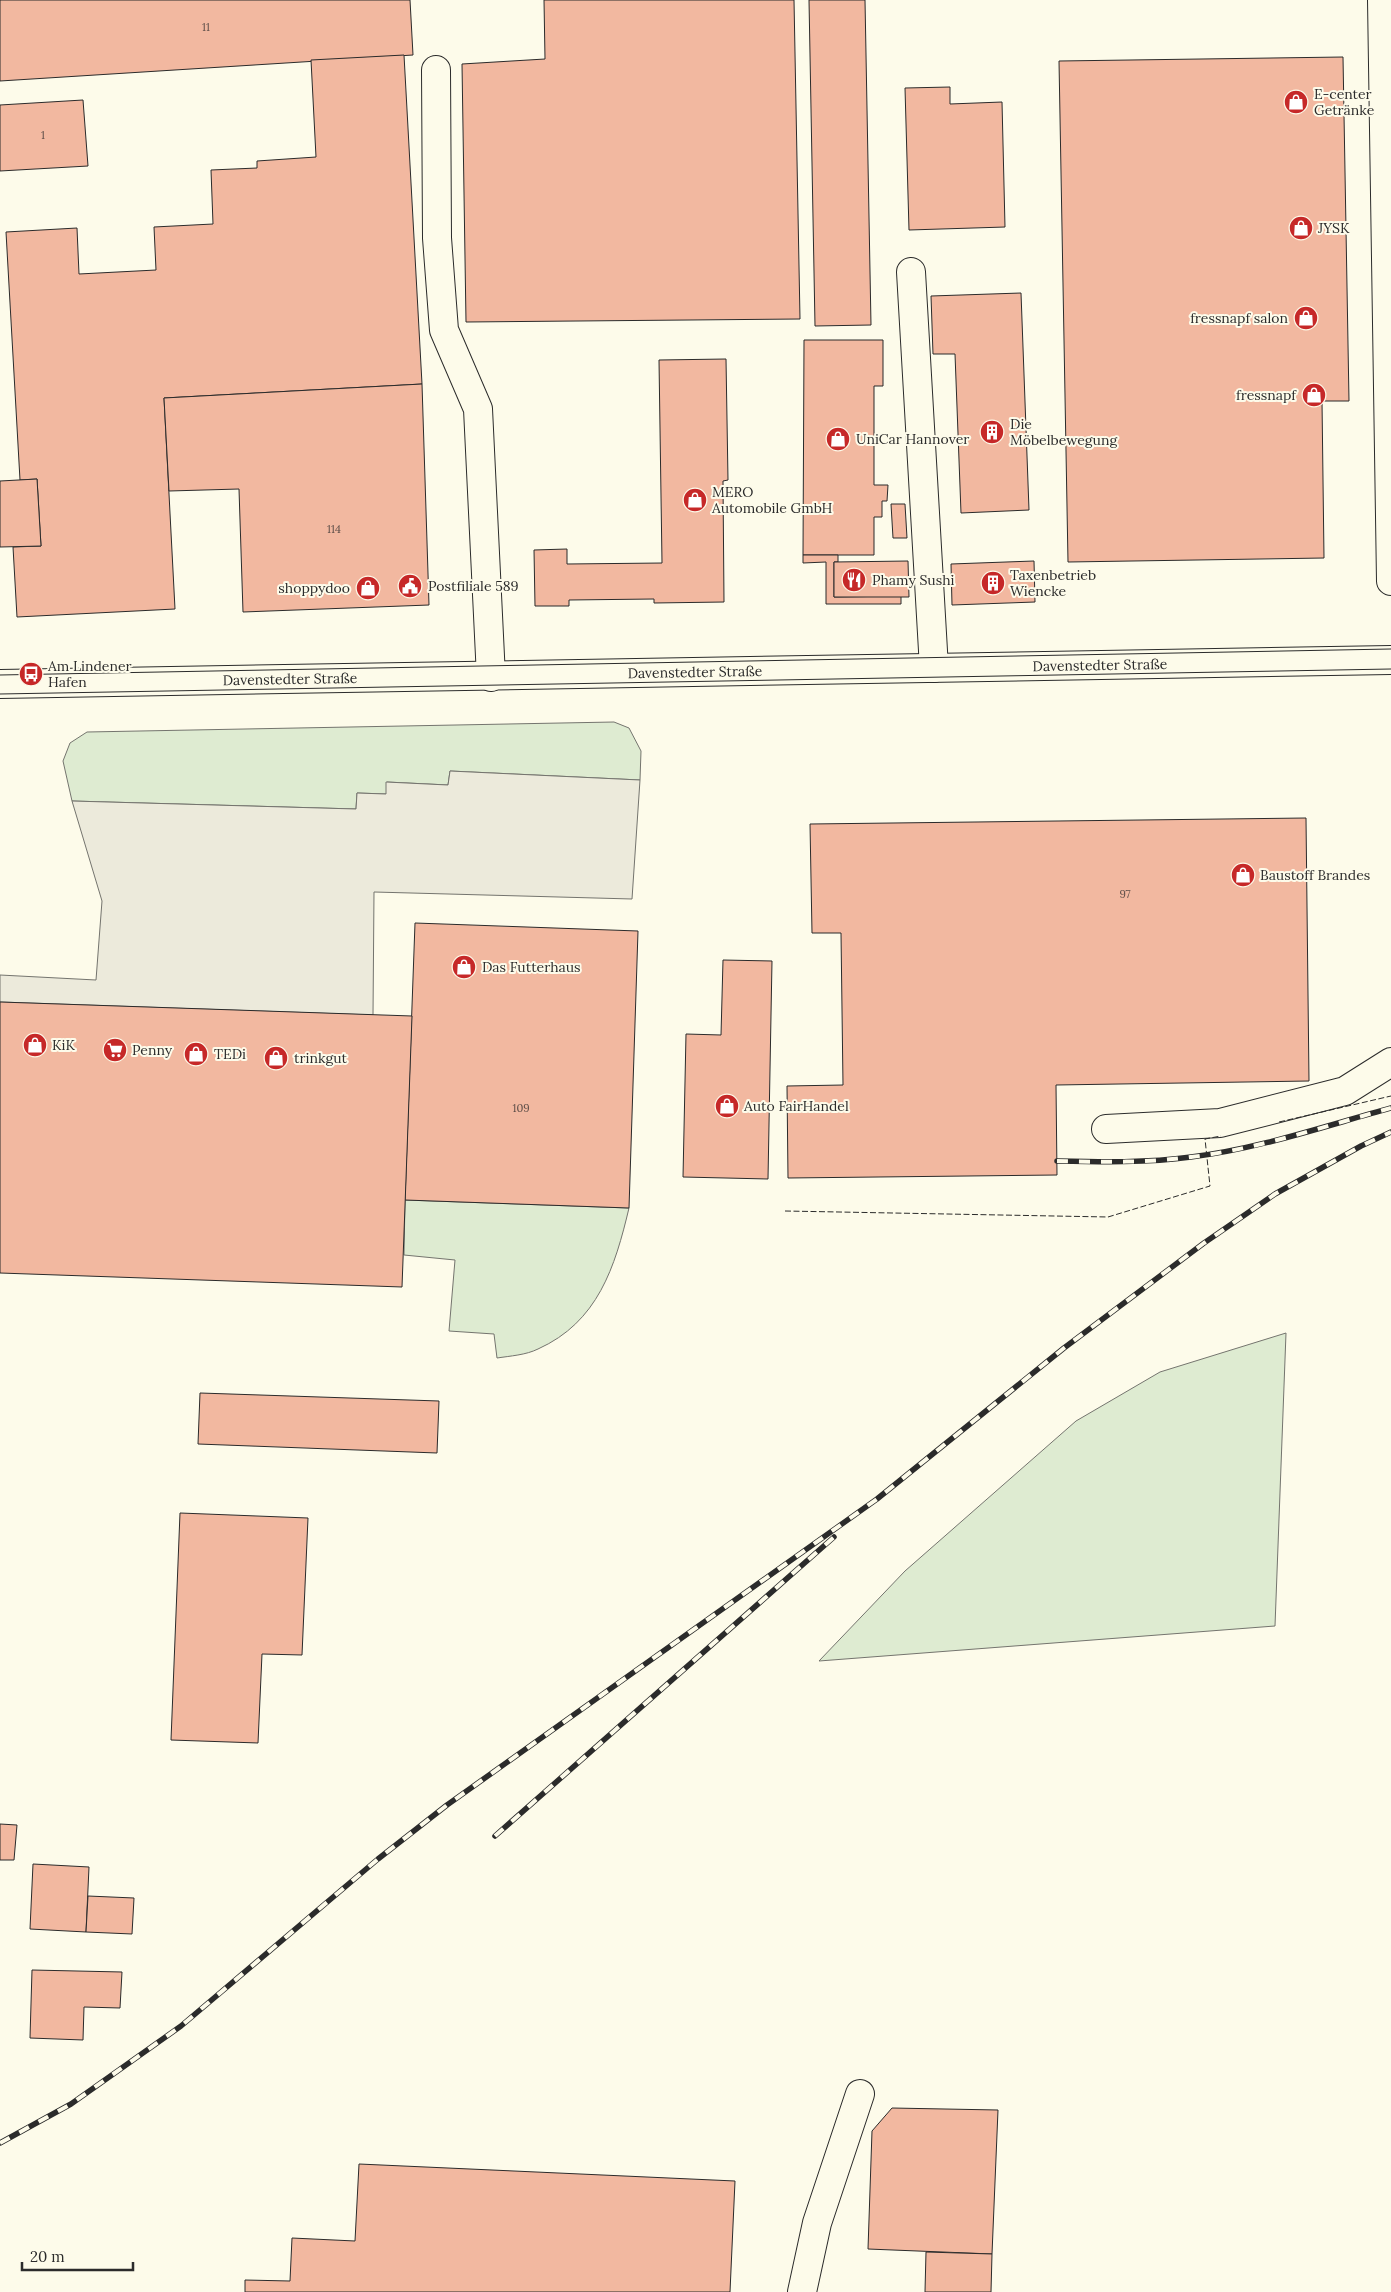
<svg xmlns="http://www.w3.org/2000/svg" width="1391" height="2292" viewBox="0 0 1391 2292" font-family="Lora,serif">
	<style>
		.green { fill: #deebd1; stroke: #74746e }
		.parking { fill: #eceadb; stroke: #74746e }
		.building { fill: #f2b8a0; stroke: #2b2b2b }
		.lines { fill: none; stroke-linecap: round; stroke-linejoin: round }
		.minor-casing { stroke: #2b2b2b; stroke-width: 30 }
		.minor { stroke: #fdfbea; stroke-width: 28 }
		.tram { stroke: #2b2b2b; stroke-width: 1 }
		.rail-casing { stroke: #2b2b2b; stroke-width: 5.5 }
		.rail { stroke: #fdfbea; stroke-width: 4; stroke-dasharray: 11; stroke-linecap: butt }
		.fence { stroke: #2b2b2b; stroke-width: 1; stroke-dasharray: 6 2.5; stroke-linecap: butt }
		.labels { text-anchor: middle; stroke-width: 4; stroke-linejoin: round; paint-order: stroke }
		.number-label { font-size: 11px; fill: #5d4e48 }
		.poi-label { font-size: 14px; fill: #2b2b2b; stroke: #fdfbea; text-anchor: start }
		.street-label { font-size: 14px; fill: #2b2b2b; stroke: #fdfbea }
	</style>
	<rect width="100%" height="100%" fill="#fdfbea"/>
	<!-- green -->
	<g class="green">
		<path d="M 614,722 L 629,728 L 641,751 L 640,780 L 450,771 L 448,785 L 387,782 L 387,794 L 357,793 L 356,809 L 72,801 L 63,761 L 70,743 L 87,732 Z"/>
		<path d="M 405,1200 L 629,1208 C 615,1267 598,1322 538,1349 C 526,1355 510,1356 497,1358 L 494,1334 L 449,1331 L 455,1260 L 404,1255 Z"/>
		<path d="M 1286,1333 L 1275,1626 L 819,1661 L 905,1571 L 1076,1421 L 1160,1372 Z"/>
	</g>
	<!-- parking -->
	<path class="parking" d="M 450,771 L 640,780 L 632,899 L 374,892 L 373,1015 L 0,1002 L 0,975 L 96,980 L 102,901 L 72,801 L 356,809 L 357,793 L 386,794 L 386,782 L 448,785 Z"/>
	<!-- building -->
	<g class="building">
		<path d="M 0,0 L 410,0 L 413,55 L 0,81 Z"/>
		<path d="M 544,0 L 794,0 L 800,319 L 466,322 L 462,64 L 545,59 Z"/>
		<path d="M 809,0 L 865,0 L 871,325 L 815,326 Z"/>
		<path d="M 404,55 L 422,384 L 164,398 L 175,609 L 17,617 L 13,547 L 41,546 L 37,479 L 20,480 L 6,232 L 77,228 L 79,274 L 156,270 L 154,227 L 213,224 L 211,170 L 257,168 L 257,161 L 316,157 L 311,60 Z"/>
		<path d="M 1343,57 L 1349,401 L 1322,401 L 1324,558 L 1068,562 L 1059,61 Z"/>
		<path d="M 950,87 L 950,104 L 1002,102 L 1005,227 L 909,230 L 905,88 Z"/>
		<path d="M 83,100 L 88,166 L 0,171 L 0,105 Z"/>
		<path d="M 1021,293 L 1029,510 L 961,513 L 955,354 L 933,354 L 931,296 Z"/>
		<path d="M 804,340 L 883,340 L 883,386 L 874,386 L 874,485 L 888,485 L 887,501 L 882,501 L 882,517 L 874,517 L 874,555 L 803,555 Z"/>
		<path d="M 726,359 L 728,480 L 723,481 L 724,602 L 654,603 L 654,599 L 569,600 L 569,606 L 535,606 L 534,550 L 567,549 L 567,564 L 662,563 L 659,360 Z"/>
		<path d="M 422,384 L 429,605 L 243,612 L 239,489 L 169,491 L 164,398 Z"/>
		<path d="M 37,479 L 41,546 L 0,547 L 0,481 Z"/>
		<path d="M 891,504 L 905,504 L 907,538 L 893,538 Z"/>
		<path d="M 803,555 L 838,555 L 838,562 L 834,562 L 834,597 L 901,596 L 901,604 L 826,604 L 826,562 L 803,563 Z"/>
		<path d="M 908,561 L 909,597 L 834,597 L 834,562 Z"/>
		<path d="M 1034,561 L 1035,602 L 952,605 L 951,564 Z"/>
		<path d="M 1306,818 L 1309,1081 L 1056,1085 L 1057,1175 L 788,1178 L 787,1086 L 843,1085 L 841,933 L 812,933 L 810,824 Z"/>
		<path d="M 415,923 L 638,931 L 629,1208 L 405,1200 Z"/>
		<path d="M 723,960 L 772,961 L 768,1179 L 683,1177 L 686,1034 L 721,1035 Z"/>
		<path d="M 0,1002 L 412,1016 L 402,1287 L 0,1273 Z"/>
		<path d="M 200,1393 L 439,1401 L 437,1453 L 198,1444 Z"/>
		<path d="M 180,1513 L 308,1518 L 302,1655 L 262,1654 L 258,1743 L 171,1740 Z"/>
		<path d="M 0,1824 L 17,1825 L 14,1860 L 0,1860 Z"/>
		<path d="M 33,1864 L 89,1867 L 86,1932 L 30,1929 Z"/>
		<path d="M 88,1896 L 134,1898 L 132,1934 L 86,1932 Z"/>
		<path d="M 32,1970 L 122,1972 L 120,2008 L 84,2007 L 83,2040 L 30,2038 Z"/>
		<path d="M 892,2108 L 998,2110 L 992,2254 L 868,2249 L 872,2131 Z"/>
		<path d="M 359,2164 L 735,2181 L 730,2292 L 245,2292 L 245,2280 L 290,2281 L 292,2238 L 355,2241 Z"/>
		<path d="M 926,2252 L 992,2254 L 991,2292 L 925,2292 Z"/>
	</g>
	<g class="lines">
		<!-- minor casing -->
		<g class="minor-casing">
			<g id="minor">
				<path d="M 1382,0 L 1391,581"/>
				<path d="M 436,70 L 437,238 L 444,330 L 478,409 L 491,677"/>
				<path d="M 911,272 L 934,668"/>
				<path id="s1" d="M 0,684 L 1391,660"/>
				<path d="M 1106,1129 L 1220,1123 L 1345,1091 L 1391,1062"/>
				<path d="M 802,2292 L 817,2223 L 860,2094"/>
			</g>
		</g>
		<!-- minor -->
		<use href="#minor" class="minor"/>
		<!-- tram -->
		<g class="tram">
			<path d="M 0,675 L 1391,649"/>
			<path d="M 0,694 L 1391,669"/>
		</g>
		<!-- rail casing -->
		<g class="rail-casing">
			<g id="rail">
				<path d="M 1057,1161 C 1101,1162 1147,1163 1191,1157 C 1258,1149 1325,1126 1391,1108"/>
				<path d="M 495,1836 L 834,1537"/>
				<path d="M 0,2143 L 71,2104 L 181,2026 L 378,1859 L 447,1805 L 877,1499 L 1064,1348 L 1204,1243 L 1275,1194 L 1361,1146 L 1391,1132"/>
			</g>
		</g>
		<!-- rail -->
		<use href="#rail" class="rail"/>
		<!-- fence -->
		<g class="fence">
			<path d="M 1279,1122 L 1391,1096"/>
			<path d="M 785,1211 L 1108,1217 L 1210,1186 L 1205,1139 L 1221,1136"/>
		</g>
	</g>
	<!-- icons -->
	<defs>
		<g id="shop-disc" transform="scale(1.25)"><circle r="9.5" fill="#c62828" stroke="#fdfbea"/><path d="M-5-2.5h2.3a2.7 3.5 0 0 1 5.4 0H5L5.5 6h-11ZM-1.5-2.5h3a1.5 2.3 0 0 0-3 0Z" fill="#fff"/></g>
		<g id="building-disc" transform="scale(1.25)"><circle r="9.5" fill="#c62828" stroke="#fdfbea"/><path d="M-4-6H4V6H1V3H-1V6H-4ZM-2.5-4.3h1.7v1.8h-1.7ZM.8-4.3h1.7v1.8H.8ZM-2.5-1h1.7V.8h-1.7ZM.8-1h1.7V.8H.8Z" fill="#fff"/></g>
		<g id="restaurant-disc" transform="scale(1.25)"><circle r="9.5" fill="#c62828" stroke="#fdfbea"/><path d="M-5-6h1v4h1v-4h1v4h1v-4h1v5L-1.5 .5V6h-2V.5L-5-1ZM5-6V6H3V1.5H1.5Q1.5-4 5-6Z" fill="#fff"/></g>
		<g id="civic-disc" transform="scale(1.25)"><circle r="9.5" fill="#c62828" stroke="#fdfbea"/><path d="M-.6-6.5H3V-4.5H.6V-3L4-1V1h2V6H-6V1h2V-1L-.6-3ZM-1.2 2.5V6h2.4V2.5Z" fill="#fff"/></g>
		<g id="bus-disc" transform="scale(1.25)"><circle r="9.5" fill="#c62828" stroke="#fdfbea"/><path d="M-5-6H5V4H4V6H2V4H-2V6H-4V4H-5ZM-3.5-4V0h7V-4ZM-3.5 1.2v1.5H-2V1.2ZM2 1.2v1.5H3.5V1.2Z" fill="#fff"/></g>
		<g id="supermarket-disc" transform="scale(1.25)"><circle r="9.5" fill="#c62828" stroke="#fdfbea"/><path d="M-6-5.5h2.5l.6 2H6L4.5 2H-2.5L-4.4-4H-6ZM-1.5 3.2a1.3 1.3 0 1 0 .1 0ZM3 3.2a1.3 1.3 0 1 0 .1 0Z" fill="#fff"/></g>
	</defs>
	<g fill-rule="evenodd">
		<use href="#shop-disc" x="1296" y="102"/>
		<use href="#shop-disc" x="1301" y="228"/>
		<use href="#shop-disc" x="1306" y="318"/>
		<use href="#shop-disc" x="1314" y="395"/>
		<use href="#building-disc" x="992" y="432"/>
		<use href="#shop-disc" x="838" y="439"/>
		<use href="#shop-disc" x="695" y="500"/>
		<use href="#restaurant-disc" x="854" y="580"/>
		<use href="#building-disc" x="993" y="583"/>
		<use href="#civic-disc" x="410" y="586"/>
		<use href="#shop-disc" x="368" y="588"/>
		<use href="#bus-disc" x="31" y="674"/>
		<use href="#shop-disc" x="1243" y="875"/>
		<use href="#shop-disc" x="464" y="967"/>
		<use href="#shop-disc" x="35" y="1045"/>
		<use href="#supermarket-disc" x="115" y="1050"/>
		<use href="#shop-disc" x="196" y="1054"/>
		<use href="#shop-disc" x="276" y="1058"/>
		<use href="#shop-disc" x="727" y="1106"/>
	</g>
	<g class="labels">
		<!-- number labels -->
		<g class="number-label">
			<text x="206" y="31">11</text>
			<text x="43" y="139">1</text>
			<text x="334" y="533">114</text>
			<text x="1125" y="898">97</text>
			<text x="521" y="1112">109</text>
		</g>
		<!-- poi labels -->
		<g class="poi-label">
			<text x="1314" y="99">E-center<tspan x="1314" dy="16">Getränke</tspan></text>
			<text x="1318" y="233">JYSK</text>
			<text x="1288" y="323" text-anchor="end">fressnapf salon</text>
			<text x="1296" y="400" text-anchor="end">fressnapf</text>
			<text x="1010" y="429">Die<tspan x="1010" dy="16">Möbelbewegung</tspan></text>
			<text x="856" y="444">UniCar Hannover</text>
			<text x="712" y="497">MERO<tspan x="712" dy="16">Automobile GmbH</tspan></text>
			<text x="1010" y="580">Taxenbetrieb<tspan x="1010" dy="16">Wiencke</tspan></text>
			<text x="872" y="585">Phamy Sushi</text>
			<text x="428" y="591">Postfiliale 589</text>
			<text x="350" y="593" text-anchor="end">shoppydoo</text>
			<text x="48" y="671">Am Lindener<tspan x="48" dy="16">Hafen</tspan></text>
			<text x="1260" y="880">Baustoff Brandes</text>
			<text x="482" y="972">Das Futterhaus</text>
			<text x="52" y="1050">KiK</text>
			<text x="132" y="1055">Penny</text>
			<text x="214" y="1059">TEDi</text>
			<text x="294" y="1063">trinkgut</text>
			<text x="744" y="1111">Auto FairHandel</text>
		</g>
		<!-- street labels -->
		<g class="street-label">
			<text dy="5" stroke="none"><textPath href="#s1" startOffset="1100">Davenstedter Straße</textPath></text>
			<text dy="5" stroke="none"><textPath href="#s1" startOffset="695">Davenstedter Straße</textPath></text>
			<text dy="5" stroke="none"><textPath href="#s1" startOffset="290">Davenstedter Straße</textPath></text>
		</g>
	</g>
	<!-- scale -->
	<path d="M22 2262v8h111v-8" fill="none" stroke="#2b2b2b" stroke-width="2.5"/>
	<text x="30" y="2262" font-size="15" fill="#2b2b2b" stroke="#fdfbea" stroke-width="4" paint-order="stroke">20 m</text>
</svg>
